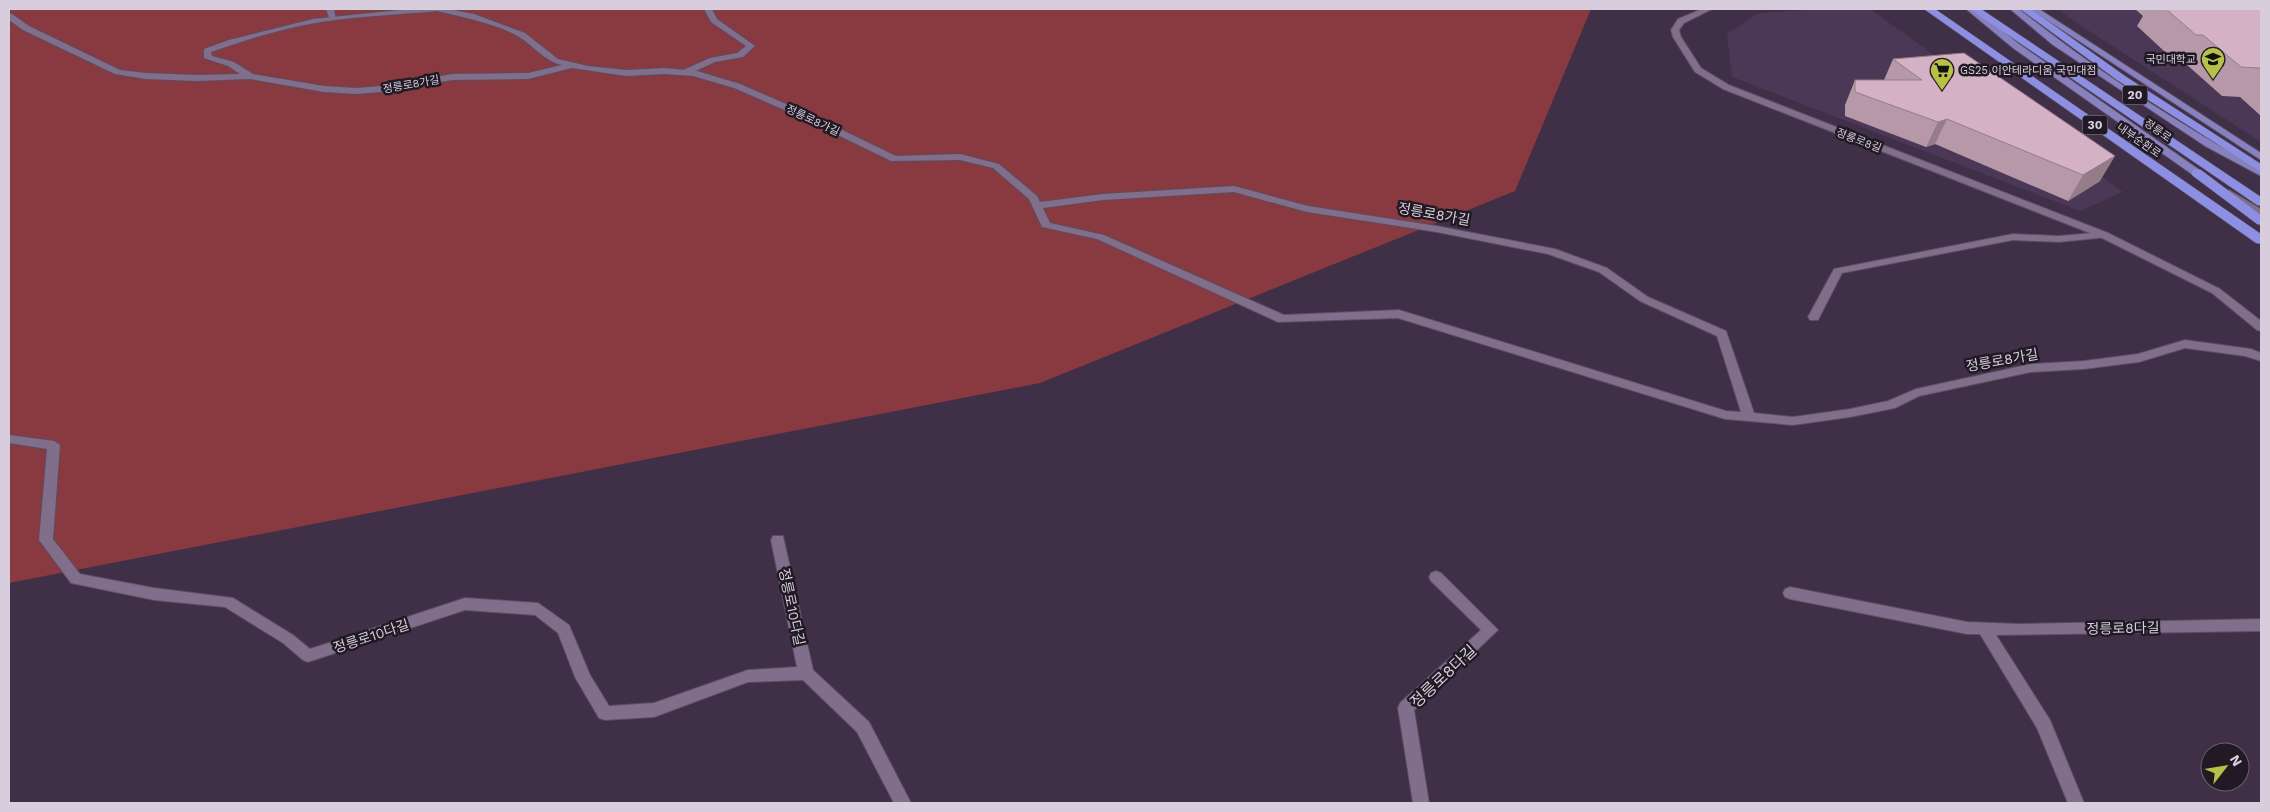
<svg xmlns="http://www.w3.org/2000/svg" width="2270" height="812" viewBox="0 0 2270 812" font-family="'Work Sans','Noto Sans KR',sans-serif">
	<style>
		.built { fill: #4b3856 }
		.green { fill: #893940 }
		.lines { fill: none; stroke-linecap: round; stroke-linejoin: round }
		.lane-casing { stroke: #5a4d62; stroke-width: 2 }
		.street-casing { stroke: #5a4d62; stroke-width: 2 }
		.secondary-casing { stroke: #5a4d62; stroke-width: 2 }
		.primary-casing { stroke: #5a4d62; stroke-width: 2 }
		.highway-casing { stroke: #5a4d62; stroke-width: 1 }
		.lane { fill: #806e8a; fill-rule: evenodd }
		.street { fill: #806e8a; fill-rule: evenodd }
		.secondary { fill: #806e8a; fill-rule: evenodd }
		.primary { fill: #8782bf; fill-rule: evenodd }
		.highway { fill: #8c8fe2; fill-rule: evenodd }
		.wall { fill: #b698a9 }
		.shaded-wall { fill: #947c89 }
		.building { fill: #d4b1c4; stroke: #947c89 }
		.labels { text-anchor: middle; stroke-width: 5; stroke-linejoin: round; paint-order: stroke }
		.far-poi-label { font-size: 11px; fill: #d7cddc; stroke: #211a25; text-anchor: end }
		.far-street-label { font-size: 11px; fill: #d7cddc; stroke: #211a25 }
		.shield { fill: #211a25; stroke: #a097a5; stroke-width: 1 }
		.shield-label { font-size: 12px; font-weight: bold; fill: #d7cddc }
		.street-label { font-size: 14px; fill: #d7cddc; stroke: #211a25 }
		.near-street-label { font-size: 16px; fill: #d7cddc; stroke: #211a25 }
	</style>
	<rect width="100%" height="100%" fill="#3f2f47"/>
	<!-- built -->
	<g class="built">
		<path d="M 1822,9 L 1870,9 L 2123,192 L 2080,211 L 1732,77 L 1727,34 L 1759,13 Z"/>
		<path d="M 2058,9 L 2261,9 L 2261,142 L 2069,18 Z"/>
	</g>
	<!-- green -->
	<path class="green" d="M 9,9 L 1591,9 L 1515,191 L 1040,383 L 9,583 Z"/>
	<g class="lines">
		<!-- lane casing -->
		<g class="lane-casing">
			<g id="lane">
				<path d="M 409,9 L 448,9 L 474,14 L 525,33 L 558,59 L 588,66 L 626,70 L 664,68 L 697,71 L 740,84 L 809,114 L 896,156 L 960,154 L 999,164 L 1037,196 L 1040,202 L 1103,194 L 1234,186 L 1308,206 L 1437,226 L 1555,249 L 1607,268 L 1648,297 L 1726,331 L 1754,413 L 1793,417 L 1850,409 L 1888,401 L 1916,389 L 2031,364 L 2084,361 L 2138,354 L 2185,340 L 2251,349 L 2261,353 L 2261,361 L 2245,356 L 2185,348 L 2139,362 L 2084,369 L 2031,372 L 1919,396 L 1895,408 L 1850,417 L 1793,425 L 1725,419 L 1398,318 L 1278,322 L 1097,239 L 1042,227 L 1029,199 L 993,168 L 960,160 L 891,161 L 803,118 L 734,88 L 693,76 L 664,74 L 626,76 L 572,68 L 528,79 L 452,80 L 381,92 L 356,94 L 324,92 L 250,79 L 196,81 L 146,79 L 115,74 L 23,30 L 9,20 L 9,14 L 12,14 L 29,26 L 120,70 L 146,73 L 196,75 L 240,74 L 228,66 L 204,58 L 204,49 L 229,40 L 313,19 ZM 437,11 C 462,17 498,24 519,37 C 534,46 544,61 562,65 L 528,73 L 452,74 L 381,86 L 356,88 L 324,86 L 253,74 L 234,62 L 212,56 L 211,52 C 245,40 280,29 315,23 C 355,16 396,15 437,11 ZM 1234,192 L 1307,212 L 1437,232 L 1548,254 L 1599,272 L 1640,301 L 1717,336 L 1741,412 L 1726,411 L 1399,310 L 1284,315 L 1104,235 L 1050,223 L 1043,208 L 1103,200 Z"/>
				<path d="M 2104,232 L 2108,233 L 2108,237 L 2059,242 L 2013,240 L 1842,273 L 1818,320 L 1810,320 L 1808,317 L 1834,269 L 2013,234 L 2059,236 Z"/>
				<path d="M 1436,571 L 1441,573 L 1498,630 L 1414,710 L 1429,803 L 1413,803 L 1398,708 L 1400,703 L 1481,630 L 1431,581 L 1429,577 L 1431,573 Z"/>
				<path d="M 1790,587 L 1967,622 L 2019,624 L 2261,619 L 2261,631 L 1996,635 L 2050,720 L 2084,803 L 2068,803 L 2037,728 L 1980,634 L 1967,634 L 1790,599 L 1785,597 L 1783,593 L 1785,589 Z"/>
			</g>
		</g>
		<!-- street casing -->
		<g class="street-casing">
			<g id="street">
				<path d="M 326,9 L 334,9 L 336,20 L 330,20 Z"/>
				<path d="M 704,9 L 712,9 L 717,19 L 755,46 L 743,57 L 715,62 L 687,75 L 681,75 L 681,71 L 710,58 L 737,53 L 746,46 L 711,22 Z"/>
				<path d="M 1702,9 L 1712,9 L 1684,23 L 1679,30 L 1681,37 L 1701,68 L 1729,85 L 2108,233 L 2220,289 L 2261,321 L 2261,331 L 2257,330 L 2212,293 L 2100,237 L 1723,89 L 1695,72 L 1673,37 L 1671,30 L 1678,19 Z"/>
				<path d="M 9,435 L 54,441 L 60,445 L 53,539 L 80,574 L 154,588 L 233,598 L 293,635 L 310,649 L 465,598 L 538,603 L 569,625 L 590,675 L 609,706 L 654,703 L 748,670 L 797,667 L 771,540 L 773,536 L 783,536 L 813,670 L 869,722 L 911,803 L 894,803 L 857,732 L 803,680 L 748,682 L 654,717 L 605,720 L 599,718 L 575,677 L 558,633 L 535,615 L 465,610 L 308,662 L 303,660 L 283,643 L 225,607 L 154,600 L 71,583 L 39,540 L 47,449 L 9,443 Z"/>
			</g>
		</g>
		<!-- secondary casing -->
		<g class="secondary-casing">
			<path id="secondary" d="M 2229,190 L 2261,209 L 2261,216 L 2225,195 L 2224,193 Z"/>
		</g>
		<!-- primary casing -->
		<g class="primary-casing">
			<g id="primary">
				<path d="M 1966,9 L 1975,9 L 2019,44 L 2211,178 L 2211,182 L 2203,182 L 2013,48 Z"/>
				<path d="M 2010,9 L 2019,9 C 2093,68 2178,124 2261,169 L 2261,176 L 2205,146 L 2053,45 Z"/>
				<path d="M 2030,9 L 2039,9 L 2261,153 L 2261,160 Z"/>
			</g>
		</g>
		<!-- highway casing -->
		<g class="highway-casing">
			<g id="highway">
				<path d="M 1924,9 L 1935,9 L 2261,234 L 2261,244 L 2256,243 Z"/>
				<path d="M 1970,9 L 1981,9 L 2261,197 L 2261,206 L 2257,205 Z"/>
				<path d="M 2020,9 L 2031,9 L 2125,76 L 2261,164 L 2261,172 L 2117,80 Z"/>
				<path d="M 2197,169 L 2201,170 L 2261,215 L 2261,225 L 2257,224 L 2193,176 L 2191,173 L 2193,170 Z"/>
			</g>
		</g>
		<!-- lane -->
		<use href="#lane" class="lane"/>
		<!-- street -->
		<use href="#street" class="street"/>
		<!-- secondary -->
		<use href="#secondary" class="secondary"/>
		<!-- primary -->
		<use href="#primary" class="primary"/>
		<!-- highway -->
		<use href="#highway" class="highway"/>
	</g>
	<!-- wall -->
	<g class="wall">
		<path d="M 2135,9 L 2261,9 L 2261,116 L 2240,97 L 2222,96 L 2186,64 L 2178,64 L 2137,26 L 2143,16 Z"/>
		<path d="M 1893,59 L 2100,181 L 2068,201 L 1935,144 L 1926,147 L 1845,116 L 1845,105 L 1855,80 L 1884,80 Z"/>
	</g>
	<!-- shaded-wall -->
	<g class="shaded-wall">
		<path d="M 1947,119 L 1935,144 L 1926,147 L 1938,122 Z"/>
		<path d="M 2115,156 L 2100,181 L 2068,201 L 2083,175 Z"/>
	</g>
	<!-- building -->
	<g class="building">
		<path d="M 2166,9 L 2261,9 L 2261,69 L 2259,68 L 2241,67 L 2203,35 L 2196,35 Z"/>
		<path d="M 1964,53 L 2115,156 L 2083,175 L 1947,119 L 1938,122 L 1855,92 L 1855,80 L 1922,80 L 1893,59 Z"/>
	</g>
	<!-- icons -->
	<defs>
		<g id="university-pin" transform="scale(1.25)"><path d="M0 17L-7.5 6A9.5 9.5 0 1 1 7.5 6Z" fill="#b8c147" stroke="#211a25"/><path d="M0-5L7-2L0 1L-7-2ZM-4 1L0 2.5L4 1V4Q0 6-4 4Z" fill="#111"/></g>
		<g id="supermarket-pin" transform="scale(1.25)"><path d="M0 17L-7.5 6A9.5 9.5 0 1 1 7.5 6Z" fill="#b8c147" stroke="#211a25"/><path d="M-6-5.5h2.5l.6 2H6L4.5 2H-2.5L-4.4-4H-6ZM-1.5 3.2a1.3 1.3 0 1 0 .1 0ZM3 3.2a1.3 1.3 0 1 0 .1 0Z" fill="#111"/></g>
	</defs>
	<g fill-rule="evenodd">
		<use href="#university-pin" x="2213" y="59"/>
		<use href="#supermarket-pin" x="1942" y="70"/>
	</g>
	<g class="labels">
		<!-- far-poi labels -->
		<g class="far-poi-label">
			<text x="2196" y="63">국민대학교</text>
			<text x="1960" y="74" text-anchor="start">GS25 이안테라디움 국민대점</text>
		</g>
		<!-- far-street labels -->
		<g class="far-street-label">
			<text transform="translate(411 84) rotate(-10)" y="4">정릉로8가길</text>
			<text transform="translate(813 120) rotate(25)" y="4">정릉로8가길</text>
			<text transform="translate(2158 130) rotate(35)" y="4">정릉로</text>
			<text transform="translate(1859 140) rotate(21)" y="4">정릉로8길</text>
			<text transform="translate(2139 140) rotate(35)" y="4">내부순환로</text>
		</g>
		<!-- shield labels -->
		<g class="shield">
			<rect x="2122.5" y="85.5" width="25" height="19" rx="4"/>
			<rect x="2082.5" y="115.5" width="25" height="19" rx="4"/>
		</g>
		<g class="shield-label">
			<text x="2135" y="99">20</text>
			<text x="2095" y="129">30</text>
		</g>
		<!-- street labels -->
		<g class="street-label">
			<text transform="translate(1434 214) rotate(10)" y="5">정릉로8가길</text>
			<text transform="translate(2002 360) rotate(-10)" y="5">정릉로8가길</text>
			<text transform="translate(792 607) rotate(78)" y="5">정릉로10다길</text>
			<text transform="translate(2123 628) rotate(-1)" y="5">정릉로8다길</text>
			<text transform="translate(371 636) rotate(-18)" y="5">정릉로10다길</text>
		</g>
		<!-- near-street labels -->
		<g class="near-street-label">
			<text transform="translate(1443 676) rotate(-43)" y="6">정릉로8다길</text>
		</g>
	</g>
	<!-- border -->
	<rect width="2270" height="812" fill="none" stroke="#d7cddc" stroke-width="20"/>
	<!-- north arrow -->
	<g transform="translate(2225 767) rotate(59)"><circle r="24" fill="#211a25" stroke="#6a626e"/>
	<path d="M0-4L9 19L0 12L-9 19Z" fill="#b8c147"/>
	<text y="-8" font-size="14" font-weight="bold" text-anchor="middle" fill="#d7cddc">N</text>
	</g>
</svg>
